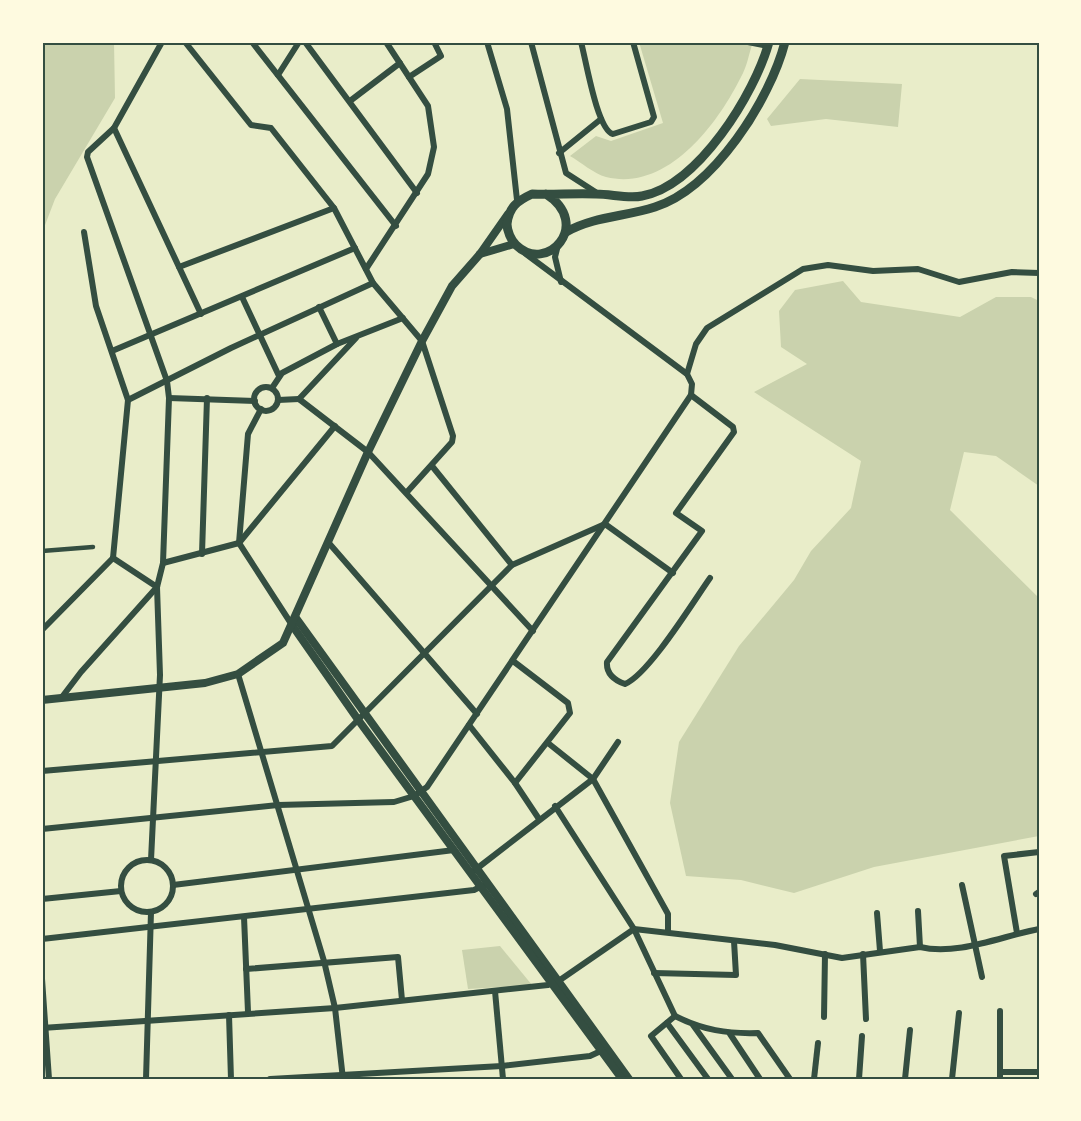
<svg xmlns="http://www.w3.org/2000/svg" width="1081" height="1121" viewBox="0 0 1081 1121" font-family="Poppins,sans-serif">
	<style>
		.green { fill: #cad2ad }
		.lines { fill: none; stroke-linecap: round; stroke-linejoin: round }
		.pedestrian { stroke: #344e41; stroke-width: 4.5 }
		.minor { stroke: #344e41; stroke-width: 6 }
		.tertiary { stroke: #344e41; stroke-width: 8 }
		.primary { stroke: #344e41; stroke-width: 9 }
		.neatline { fill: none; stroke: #344e41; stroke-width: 2 }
	</style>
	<rect width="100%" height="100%" fill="#e9edc9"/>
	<!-- green -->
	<g class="green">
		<path d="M 42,42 L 114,42 L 115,98 L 55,199 L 42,233 Z"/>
		<path d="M 639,42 L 753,42 C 749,53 747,67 741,77 C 717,125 667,192 606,177 C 594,174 581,162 570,156 L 596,136 L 611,141 L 663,123 Z"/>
		<path d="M 800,79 L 902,84 L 898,127 L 826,119 L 771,126 L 767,119 Z"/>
		<path d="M 843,281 L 861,302 L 960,317 L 996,297 L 1031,297 L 1039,301 L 1039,486 L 996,456 L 964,452 L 950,510 L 1039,598 L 1039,836 L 874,867 L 794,893 L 741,880 L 686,876 L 670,803 L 679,742 L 739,646 L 794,580 L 811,551 L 851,508 L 861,461 L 754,392 L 807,364 L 781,347 L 779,311 L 795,290 Z"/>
		<path d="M 500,946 L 532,985 L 468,989 L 462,950 Z"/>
	</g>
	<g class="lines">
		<!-- pedestrian -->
		<path class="pedestrian" d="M 42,551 L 93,547"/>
		<!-- minor -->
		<g class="minor">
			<path d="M 185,42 L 251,125 L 271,128 L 334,208 L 373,283 L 422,341 L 453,436 L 452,442 L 407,492"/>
			<path d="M 252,42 L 396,226"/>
			<path d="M 305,42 L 417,193"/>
			<path d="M 487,42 L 507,109 L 517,200"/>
			<path d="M 531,42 L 566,173 L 597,193"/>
			<path d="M 581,42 C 586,60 597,130 613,134 L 651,122 L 654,117 L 633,42"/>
			<path d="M 748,42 L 768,46"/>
			<path d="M 278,75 L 299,42"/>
			<path d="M 409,77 L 441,56 L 434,42"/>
			<path d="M 350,101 L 400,63"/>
			<path d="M 114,128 L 201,314"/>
			<path d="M 559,153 L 601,119"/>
			<path d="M 84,232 L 96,306 L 128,400 L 113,558"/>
			<path d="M 558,245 L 555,257 L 561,282"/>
			<path d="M 179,267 L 334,208"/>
			<path d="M 366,269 L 428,174 L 434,147 L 428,106 L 386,42"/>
			<path d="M 242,297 L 279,376"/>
			<path d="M 319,307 L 337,344"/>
			<path d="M 112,351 L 355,248"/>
			<path d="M 687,374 L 696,344 L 707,328 L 803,269 L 828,265 L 873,271 L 918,269 L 959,282 L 1012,272 L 1039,273"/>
			<circle cx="266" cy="399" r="12"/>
			<path d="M 272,388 L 282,373 L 337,344 L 403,318"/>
			<path d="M 691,395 L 733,427 L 734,432 L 676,513 L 702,531 L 607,662 C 606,674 614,680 625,684 C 649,674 693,602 710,578"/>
			<path d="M 169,398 L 255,401"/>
			<path d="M 299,399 L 368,452 L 533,631"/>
			<path d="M 299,399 L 356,338"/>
			<path d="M 128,400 L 231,348 L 373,283"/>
			<path d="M 278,400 L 299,399"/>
			<path d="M 261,409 L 248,434 L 239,543 L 292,625"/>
			<path d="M 432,466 L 512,565"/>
			<path d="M 328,542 L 477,714"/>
			<path d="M 202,554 L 207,398"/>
			<path d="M 163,563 L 239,543 L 335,426"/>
			<path d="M 42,630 L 113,558"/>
			<path d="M 513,661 L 568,703 L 570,713 L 515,783"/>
			<path d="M 238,674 L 324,961 L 335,1008 L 343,1079"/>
			<path d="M 62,697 L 81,672 L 157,587 L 113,558"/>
			<path d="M 469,725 L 515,783 L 539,819"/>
			<path d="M 548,743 L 593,779 L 668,914 L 668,932"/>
			<path d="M 42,771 L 332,746 L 512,565 L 605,524 L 673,573"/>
			<path d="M 555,806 L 634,929 L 675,1016"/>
			<path d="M 42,829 L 278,805 L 394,802 L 414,796 L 427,787 L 691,395 L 692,384 L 687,374 L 526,254"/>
			<circle cx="147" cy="886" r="26"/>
			<path d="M 151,860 L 160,675 L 157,587 L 163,563 L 169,398 L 167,381 L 87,157 L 88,152 L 114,128 L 162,42"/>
			<path d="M 475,870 L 593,779 L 618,742"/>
			<path d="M 173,885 L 454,850"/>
			<path d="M 962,885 L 982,977"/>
			<path d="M 1036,894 L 1039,892"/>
			<path d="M 42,899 L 121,891"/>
			<path d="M 918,911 L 920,947"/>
			<path d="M 877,913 L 880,951"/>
			<path d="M 244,917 L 248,1012"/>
			<path d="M 1017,933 L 1004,856 L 1039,852"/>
			<path d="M 42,939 L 474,890 L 484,885"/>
			<path d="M 863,954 L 866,1019"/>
			<path d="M 246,969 L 398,957 L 402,1000"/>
			<path d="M 654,973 L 736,975 L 734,941"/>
			<path d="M 42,979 L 49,1079"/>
			<path d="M 495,991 L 503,1079"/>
			<path d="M 229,1015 L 231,1079"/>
			<path d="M 675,1016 C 703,1030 727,1034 758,1033 L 790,1079"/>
			<path d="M 675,1016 L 651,1036 L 681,1079"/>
			<path d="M 824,1017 L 825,954"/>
			<path d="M 667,1023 L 708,1079"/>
			<path d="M 693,1025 L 732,1079"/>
			<path d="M 42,1028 L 335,1008 L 548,985 L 560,980 L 634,929 L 775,945 L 842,958 L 920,947 C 957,956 1002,936 1039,929"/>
			<path d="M 730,1034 L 760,1079"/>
			<path d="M 1000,1072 L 1039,1072"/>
			<path d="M 146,1079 L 151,912"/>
			<path d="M 270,1079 L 502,1066 L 590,1056 L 603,1050"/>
			<path d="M 814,1079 L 818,1043"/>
			<path d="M 859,1079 L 862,1036"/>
			<path d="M 905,1079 L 910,1030"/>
			<path d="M 952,1079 L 959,1013"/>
			<path d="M 1000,1079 L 1000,1011"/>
		</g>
		<!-- tertiary -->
		<g class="tertiary">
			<path d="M 480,254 L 514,244"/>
			<path d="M 296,618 L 629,1079"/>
			<path d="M 292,625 L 359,721 L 622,1079"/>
			<path d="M 42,700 L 205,683 L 238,674 L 283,643 L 368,452 L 422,341 L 452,286 L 480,254 L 508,214"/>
		</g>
		<!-- primary -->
		<g class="primary">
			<path d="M 546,194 C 593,224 547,275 516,245 C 511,240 507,231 507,224 C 509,207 517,201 532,194 C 553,195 574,193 596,194 C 611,194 628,199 642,196 C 698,186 755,93 769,42"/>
			<path d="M 566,232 C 595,216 624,217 655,207 C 714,188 770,100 785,42"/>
		</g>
	</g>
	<!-- border -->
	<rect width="1081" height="1121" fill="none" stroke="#fefae0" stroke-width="87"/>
	<rect x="44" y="44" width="994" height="1034" class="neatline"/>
</svg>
